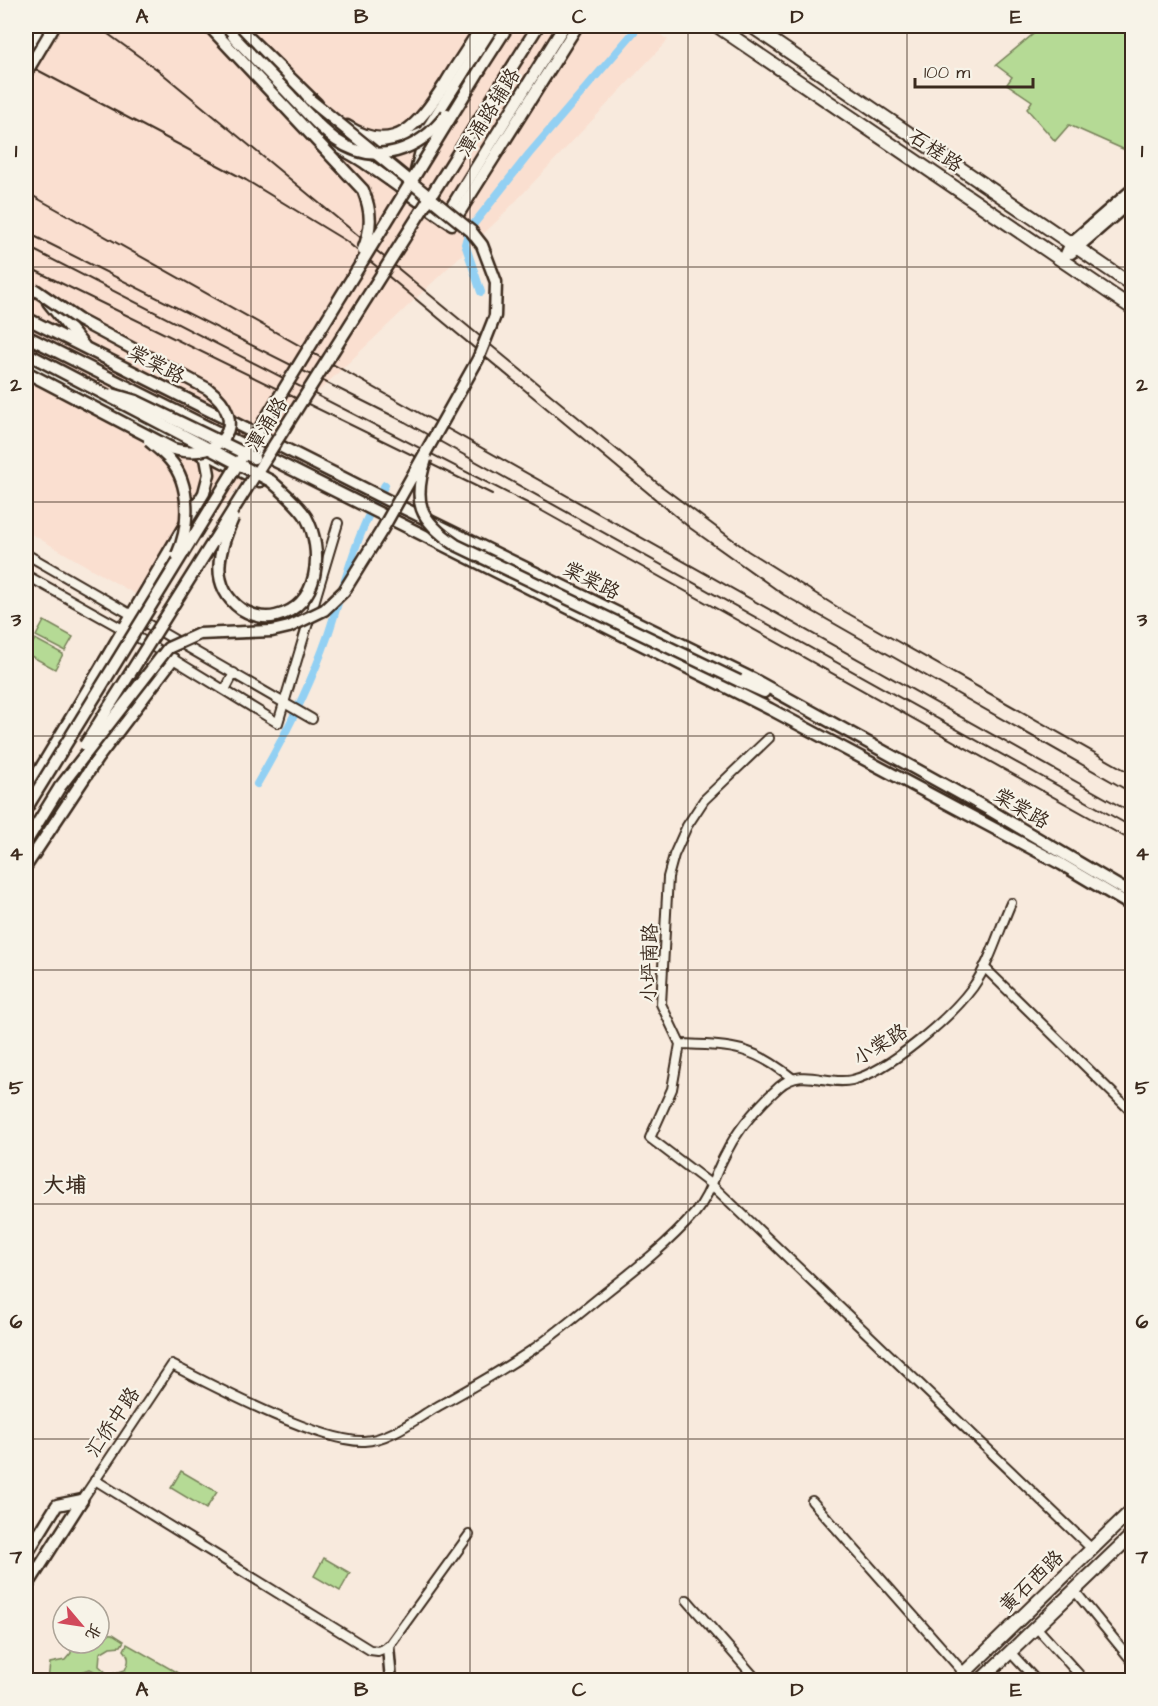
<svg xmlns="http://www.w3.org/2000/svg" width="1158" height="1706" viewBox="0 0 1158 1706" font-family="'Architects Daughter','LXGW WenKai TC',sans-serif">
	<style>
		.built { fill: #fadfd0 }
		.green { fill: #b5da95; stroke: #78825a; stroke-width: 1.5 }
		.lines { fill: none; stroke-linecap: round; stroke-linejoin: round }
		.canal { stroke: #92d0f3; stroke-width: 8 }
		.street-casing { stroke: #3b2a1e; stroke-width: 12 }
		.secondary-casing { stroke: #3b2a1e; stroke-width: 15 }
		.primary-casing { stroke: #3b2a1e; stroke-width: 16 }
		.street { stroke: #f7f3e8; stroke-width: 8 }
		.secondary { stroke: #f7f3e8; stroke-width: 10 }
		.primary { stroke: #f7f3e8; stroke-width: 12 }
		.rail { stroke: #3b2a1e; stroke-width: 2 }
		.secondary-bridge-casing { stroke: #3b2a1e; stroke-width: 15; stroke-linecap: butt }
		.secondary-bridge { stroke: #f7f3e8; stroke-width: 10 }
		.grid { fill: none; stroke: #3b2a1e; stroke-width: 1.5; stroke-opacity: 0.55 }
		.labels { text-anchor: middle; stroke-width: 4.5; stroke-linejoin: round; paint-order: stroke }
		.street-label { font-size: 20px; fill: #3b2a1e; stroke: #f7f3e8 }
		.quarter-label { font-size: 22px; font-weight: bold; fill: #3b2a1e; stroke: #f7f3e8 }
		.neatline { fill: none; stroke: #3b2a1e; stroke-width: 2 }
		.grid-label { font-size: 20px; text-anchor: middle; font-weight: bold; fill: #3b2a1e }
	</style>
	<rect width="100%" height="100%" fill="#f8eadd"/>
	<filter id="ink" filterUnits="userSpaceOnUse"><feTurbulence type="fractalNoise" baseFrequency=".0167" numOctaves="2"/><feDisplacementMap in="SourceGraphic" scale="12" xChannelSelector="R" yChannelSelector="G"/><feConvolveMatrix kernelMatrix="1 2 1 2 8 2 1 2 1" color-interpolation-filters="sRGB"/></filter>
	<g filter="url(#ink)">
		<!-- built -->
		<path class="built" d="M 26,26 L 648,26 L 668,40 L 497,221 L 299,410 L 147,601 L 26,531 Z"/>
		<!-- green -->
		<g class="green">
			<path d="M 1043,26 L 1132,26 L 1132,153 L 1069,125 L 1055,141 L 1027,109 L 1032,101 L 1007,84 L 1012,77 L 996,65 Z"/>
			<path d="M 44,621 L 73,637 L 65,651 L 36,636 Z"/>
			<path d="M 35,639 L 63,654 L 55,669 L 27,654 Z"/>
			<path d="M 181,1471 L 217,1492 L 206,1509 L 171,1488 Z"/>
			<path d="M 324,1558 L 350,1573 L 340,1591 L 314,1576 Z"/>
			<path d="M 99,1633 L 113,1634 L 124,1641 L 121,1646 L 110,1647 L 100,1653 L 99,1666 L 109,1675 L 125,1670 C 129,1662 130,1657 124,1650 L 127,1644 L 190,1680 L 107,1680 L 107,1677 L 90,1669 L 81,1672 L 77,1680 L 48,1680 L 50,1663 L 65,1660 L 71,1653 L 71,1643 L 99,1643 Z"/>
		</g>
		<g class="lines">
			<!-- canal -->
			<g class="canal">
				<path d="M 481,292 L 465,244 L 469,230 L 529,154 L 639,26"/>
				<path d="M 257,784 C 285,736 310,687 328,635 C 345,584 356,531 385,485"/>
			</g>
			<!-- street casing -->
			<g class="street-casing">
				<g id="street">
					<path d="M 26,554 L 312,719"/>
					<path d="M 26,575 L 137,637 L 278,723 L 338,523"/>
					<path d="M 225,690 L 234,673"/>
					<path d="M 769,738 L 704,800 L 687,826 L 674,855 L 668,877 L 661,1004 L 680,1044 L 672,1089 L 650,1138 L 713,1186 L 1092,1549"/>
					<path d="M 984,967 L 1132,1112"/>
					<path d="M 680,1044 C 731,1046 751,1045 792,1078"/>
					<path d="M 95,1480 L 370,1650 L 378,1651 L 388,1647 L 469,1535"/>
					<path d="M 82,1500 L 172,1365 C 213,1386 321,1443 364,1441 C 388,1440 413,1421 433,1409 C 467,1390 500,1372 532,1350 C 557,1333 581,1312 605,1293 C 637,1268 669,1243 695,1213 C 710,1195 714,1175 725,1155 C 737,1130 759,1105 779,1087 C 803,1066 826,1086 852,1080 C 889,1071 950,1018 973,987 C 990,963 999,930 1011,903"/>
					<path d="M 812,1501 L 964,1673"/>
					<path d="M 1074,1590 L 1132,1661"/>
					<path d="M 687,1600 L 757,1680"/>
					<path d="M 1036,1627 L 1084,1680"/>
					<path d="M 1010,1652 L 1036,1680"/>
				</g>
			</g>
			<!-- secondary casing -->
			<g class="secondary-casing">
				<g id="secondary">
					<path d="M 227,26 L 240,38"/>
					<path d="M 237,26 L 317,104"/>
					<path d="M 220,30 L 289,101"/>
					<path d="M 26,50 L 41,26"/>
					<path d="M 481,68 L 508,26"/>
					<path d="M 302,100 L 341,137 L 360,145 L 399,143 L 423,133"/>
					<path d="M 347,126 C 396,157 419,123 445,84 C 457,64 470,45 482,26"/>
					<path d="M 323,135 C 336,148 351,153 365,163 C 395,183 423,205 452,224 L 577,26"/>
					<path d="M 415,175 L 426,131 L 493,26"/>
					<path d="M 444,219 L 564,26"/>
					<path d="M 1071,253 L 1132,200"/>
					<path d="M 1063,261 L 1071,243 L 1132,190"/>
					<path d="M 48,302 L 84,346"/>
					<path d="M 26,318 L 389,501 L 753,679 L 988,809 L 1132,894"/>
					<path d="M 26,336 L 770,709 L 1061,864 L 1132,906"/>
					<path d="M 26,360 L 188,444"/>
					<path d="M 202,451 L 260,481"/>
					<path d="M 739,681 L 764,692"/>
					<path d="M 26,792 C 87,694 144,592 204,493 L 209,474 L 206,458 L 184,442"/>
					<path d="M 26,842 L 60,787"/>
					<path d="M 26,866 L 97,759 L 173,659"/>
					<path d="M 26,1555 L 57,1505 L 82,1500"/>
					<path d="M 26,1588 L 82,1500"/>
					<path d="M 388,1647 L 391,1680"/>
				</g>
			</g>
			<!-- primary casing -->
			<g class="primary-casing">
				<g id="primary">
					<path d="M 717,26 L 1132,308"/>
					<path d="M 751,26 L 1132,285"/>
					<path d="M 957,1680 L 1132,1510"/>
					<path d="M 981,1680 L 1132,1535"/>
				</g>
			</g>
			<!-- street -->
			<use href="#street" class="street"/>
			<!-- secondary -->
			<use href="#secondary" class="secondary"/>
			<!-- primary -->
			<use href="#primary" class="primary"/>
			<!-- rail -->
			<g class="rail">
				<path d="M 97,26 L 158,70 L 660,485 L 748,551 L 842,610 L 1132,774"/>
				<path d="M 26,64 L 246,180 L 346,241 L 690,528 L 784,595 L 1132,793"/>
				<path d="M 26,192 L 1132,813"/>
				<path d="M 26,232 L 405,422 L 1132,827"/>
				<path d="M 26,246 L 535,507 L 1132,841"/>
				<path d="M 26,266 L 492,494"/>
			</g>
			<!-- secondary-bridge casing -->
			<g class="secondary-bridge-casing">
				<g id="secondary-bridge">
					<path d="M 209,26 L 363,190 C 372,212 372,228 363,250"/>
					<path d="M 233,36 C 252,56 271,75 290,95 C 304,110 319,128 336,140 C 376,168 420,150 447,114"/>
					<path d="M 26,73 L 54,26"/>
					<path d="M 26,353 L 271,481 C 283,492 297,503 306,517 C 324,550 320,606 276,616 C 264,619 251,615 241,609 C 208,585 219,550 233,518"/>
					<path d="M 26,372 L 173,449 C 222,462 251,421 208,389 L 79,320 L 34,289"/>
					<path d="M 112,394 L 136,401 L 254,458"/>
					<path d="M 149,441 C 156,447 164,453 170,460 C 191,484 190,527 177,555"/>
					<path d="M 426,459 C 412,502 419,520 456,545 L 739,681"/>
					<path d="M 85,745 L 538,26"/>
					<path d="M 60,787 L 168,648 L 199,634 L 272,631 L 289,627 L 324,610 L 344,591 L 382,530 L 478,359 L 495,316 L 496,282 L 482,245 L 471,231 L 309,99"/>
					<path d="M 26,809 L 481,68"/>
				</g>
			</g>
			<!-- secondary-bridge -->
			<use href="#secondary-bridge" class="secondary-bridge"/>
		</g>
	</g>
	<!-- grid -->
	<path class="grid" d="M 251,26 L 251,1680M 470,26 L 470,1680M 688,26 L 688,1680M 907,26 L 907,1680M 26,267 L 1132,267M 26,502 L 1132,502M 26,736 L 1132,736M 26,970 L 1132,970M 26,1204 L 1132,1204M 26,1439 L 1132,1439"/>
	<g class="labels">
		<!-- street labels -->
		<g class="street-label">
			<text transform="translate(488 112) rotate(-58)" y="7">潭涌路辅路</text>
			<text transform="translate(936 150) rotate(34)" y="7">石槎路</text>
			<text transform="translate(157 364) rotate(27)" y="7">棠棠路</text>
			<text transform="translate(266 424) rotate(-58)" y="7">潭涌路</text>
			<text transform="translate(592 580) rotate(26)" y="7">棠棠路</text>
			<text transform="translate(1022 808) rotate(30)" y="7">棠棠路</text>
			<text transform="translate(649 963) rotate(-89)" y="7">小坪南路</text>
			<text transform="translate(880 1044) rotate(-32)" y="7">小棠路</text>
			<text transform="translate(112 1422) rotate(-56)" y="7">汇侨中路</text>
			<text transform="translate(1031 1581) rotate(-44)" y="7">黄石西路</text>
		</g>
		<!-- quarter labels -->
		<g class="quarter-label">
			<text x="65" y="1192">大埔</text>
		</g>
	</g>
	<!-- margin -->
	<rect width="1158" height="1706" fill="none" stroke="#f7f3e8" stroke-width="66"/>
	<!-- north arrow -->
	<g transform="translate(81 1625) rotate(119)"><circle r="28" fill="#f7f3e8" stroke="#aca397" stroke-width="1.5"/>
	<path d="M0-4.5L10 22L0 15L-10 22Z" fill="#d1495b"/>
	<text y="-9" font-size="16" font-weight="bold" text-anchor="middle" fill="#3b2a1e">北</text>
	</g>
	<!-- scale -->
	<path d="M915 78v9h118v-9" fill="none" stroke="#3b2a1e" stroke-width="3"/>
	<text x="924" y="78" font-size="18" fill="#3b2a1e" stroke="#f7f3e8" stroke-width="4.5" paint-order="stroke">100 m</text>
	<rect x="33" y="33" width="1092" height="1640" class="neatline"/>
	<g class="grid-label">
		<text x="142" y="23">A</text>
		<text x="361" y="23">B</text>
		<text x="579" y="23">C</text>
		<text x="797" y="23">D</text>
		<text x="1016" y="23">E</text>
		<text x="16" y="157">1</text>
		<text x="1142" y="157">1</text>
		<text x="16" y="391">2</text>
		<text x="1142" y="391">2</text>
		<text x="16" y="626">3</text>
		<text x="1142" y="626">3</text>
		<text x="16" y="860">4</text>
		<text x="1142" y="860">4</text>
		<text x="16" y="1094">5</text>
		<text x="1142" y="1094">5</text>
		<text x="16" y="1328">6</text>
		<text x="1142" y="1328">6</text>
		<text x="16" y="1563">7</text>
		<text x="1142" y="1563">7</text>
		<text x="142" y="1696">A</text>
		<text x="361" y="1696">B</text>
		<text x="579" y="1696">C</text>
		<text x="797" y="1696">D</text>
		<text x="1016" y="1696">E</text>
	</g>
</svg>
